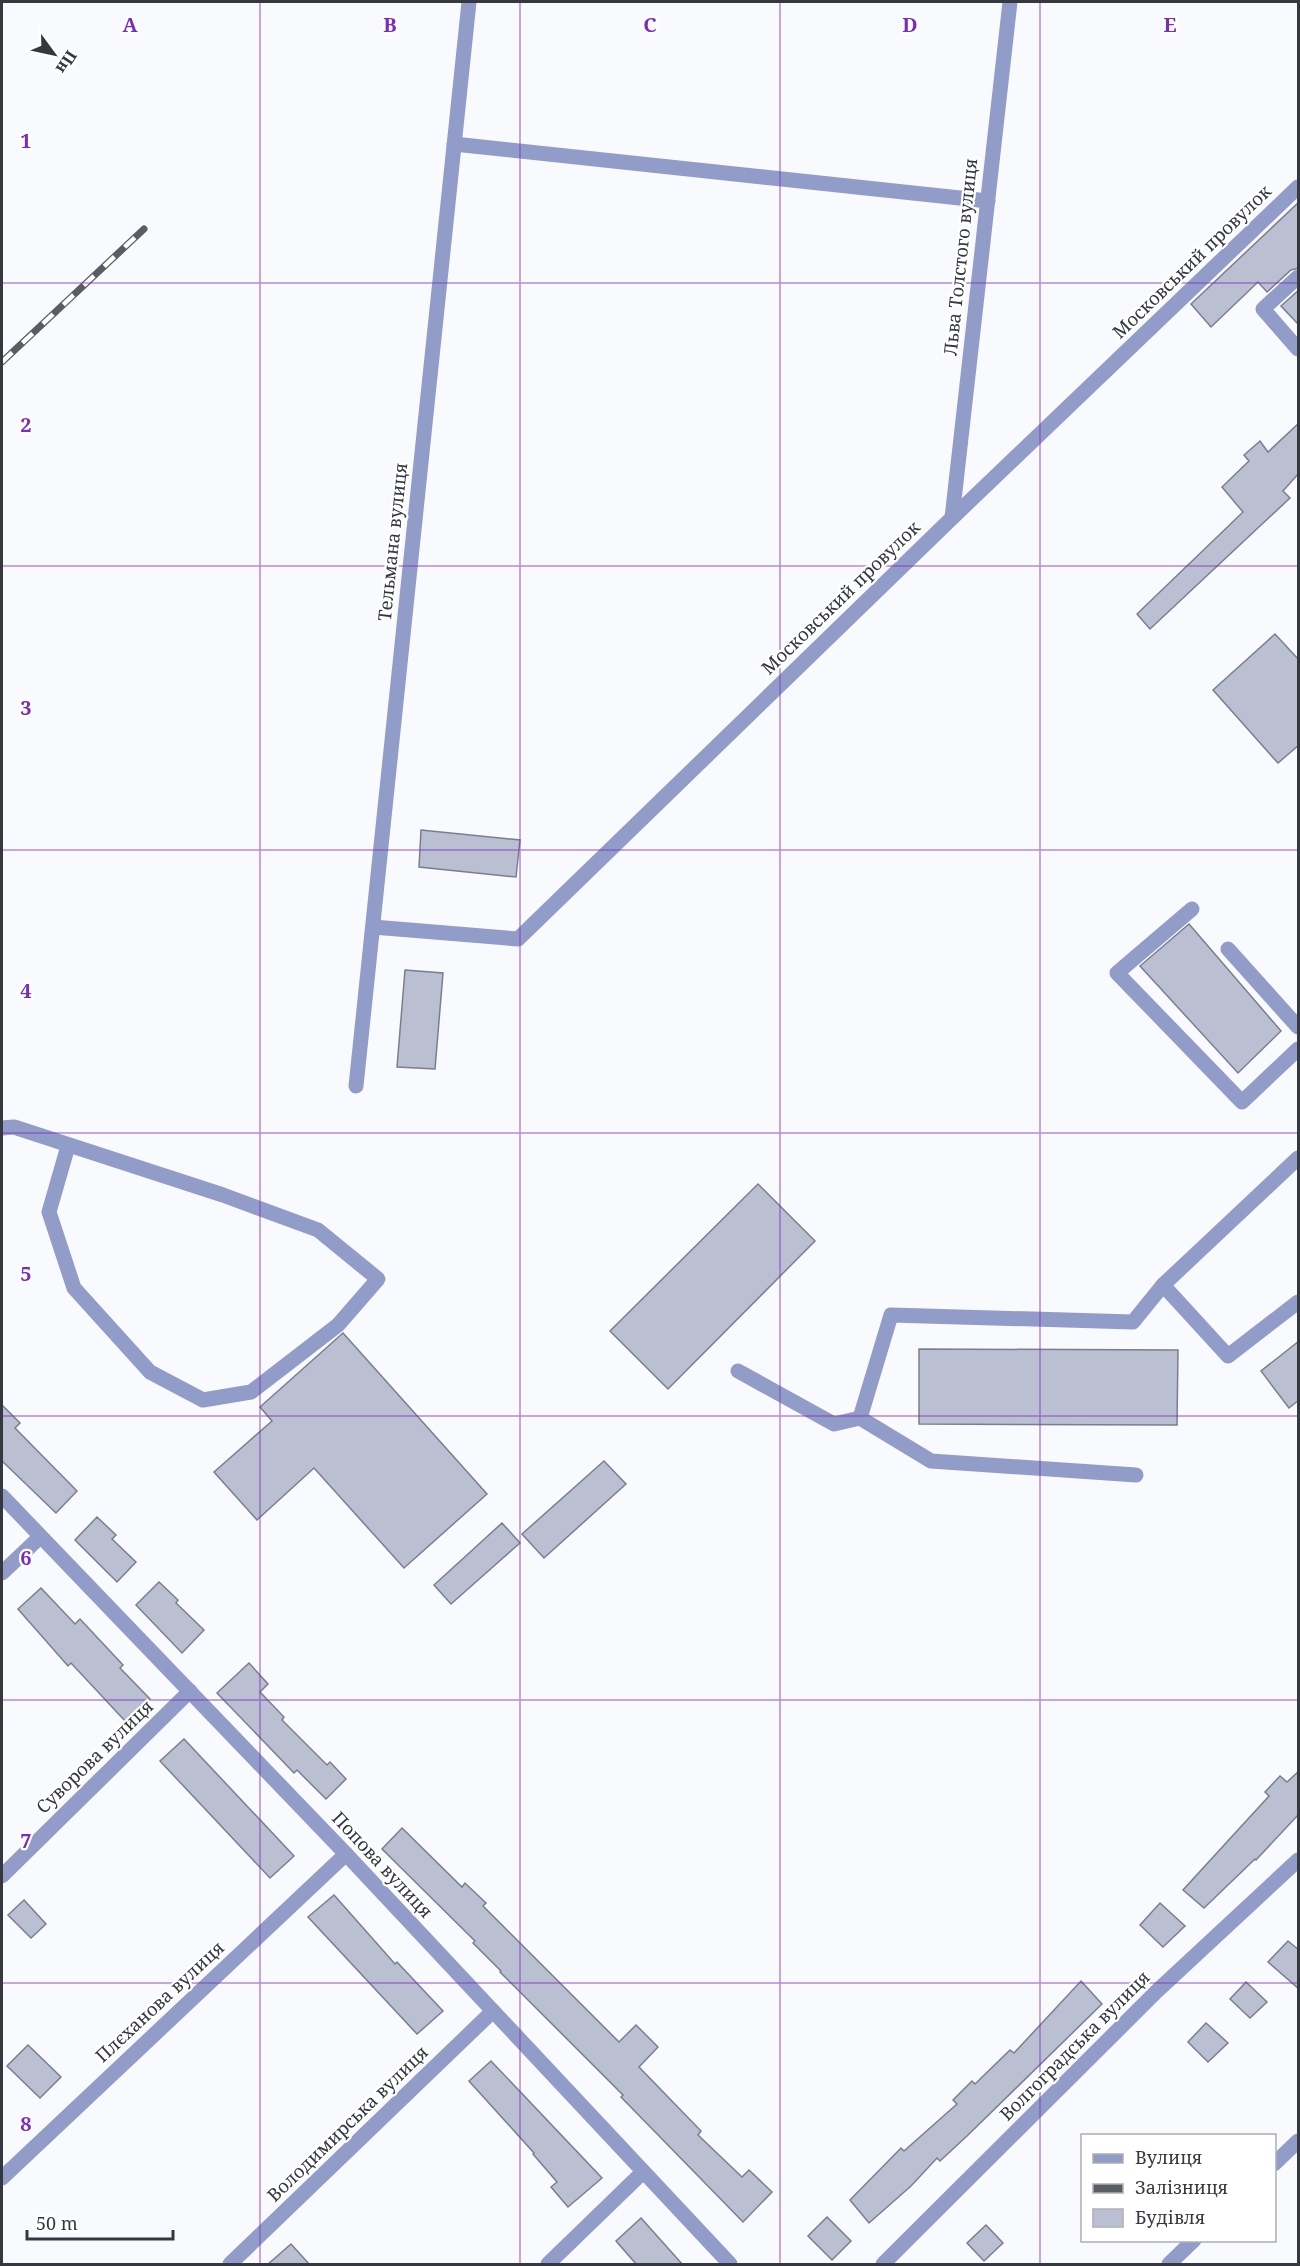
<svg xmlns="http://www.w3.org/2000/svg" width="1300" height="2266" viewBox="0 0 1300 2266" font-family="'Noto Serif',serif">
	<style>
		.building { fill: #babfd2; stroke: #7a7e90; stroke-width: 1.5 }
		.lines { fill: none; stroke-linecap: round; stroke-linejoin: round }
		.minor { stroke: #929cc8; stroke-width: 15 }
		.rail-casing { stroke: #5b5d64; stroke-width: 7 }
		.rail { stroke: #fff; stroke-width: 4.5; stroke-dasharray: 14; stroke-linecap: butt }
		.grid { fill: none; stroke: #7b2cbf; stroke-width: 1.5; stroke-opacity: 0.55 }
		.labels { text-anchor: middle; stroke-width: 4.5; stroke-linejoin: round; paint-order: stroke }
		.street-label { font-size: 18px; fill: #363840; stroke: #fff }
		.grid-label { font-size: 20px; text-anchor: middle; font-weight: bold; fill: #7b2cbf; stroke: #fff; stroke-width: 4.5; stroke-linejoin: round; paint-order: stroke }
	</style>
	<rect width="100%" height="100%" fill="#f9fafe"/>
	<!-- building -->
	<g class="building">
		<path d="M 1299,202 L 1299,268 L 1291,270 L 1267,292 L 1258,282 L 1211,327 L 1191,304 Z"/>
		<path d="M 1299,290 L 1299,325 L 1281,306 Z"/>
		<path d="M 1299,423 L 1299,473 L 1283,491 L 1290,498 L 1150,629 L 1137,614 L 1243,512 L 1222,487 L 1249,461 L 1244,455 L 1260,441 L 1268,452 Z"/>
		<path d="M 1275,634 L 1299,660 L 1299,745 L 1278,763 L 1213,690 Z"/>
		<path d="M 421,830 L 520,840 L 516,877 L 419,867 Z"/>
		<path d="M 1189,924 L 1281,1031 L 1238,1073 L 1140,966 Z"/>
		<path d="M 405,970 L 443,973 L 435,1069 L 397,1067 Z"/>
		<path d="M 758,1184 L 815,1241 L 668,1389 L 610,1331 Z"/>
		<path d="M 343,1333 L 487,1494 L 404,1568 L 314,1468 L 257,1520 L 214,1472 L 272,1421 L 260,1407 Z"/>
		<path d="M 1299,1341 L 1299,1400 L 1289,1408 L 1261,1371 Z"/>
		<path d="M 919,1349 L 1178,1350 L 1177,1425 L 919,1424 Z"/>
		<path d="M 2,1405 L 20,1423 L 15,1428 L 77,1491 L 56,1513 L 2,1461 Z"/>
		<path d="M 604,1461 L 626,1484 L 544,1558 L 522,1534 Z"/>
		<path d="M 97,1517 L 116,1535 L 112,1539 L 136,1562 L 117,1582 L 75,1540 Z"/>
		<path d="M 502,1523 L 520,1543 L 451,1604 L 434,1585 Z"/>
		<path d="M 159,1582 L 178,1600 L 176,1603 L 204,1630 L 182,1653 L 136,1605 Z"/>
		<path d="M 41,1588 L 75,1624 L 80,1619 L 123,1665 L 120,1668 L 150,1699 L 126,1722 L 71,1663 L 68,1666 L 18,1609 Z"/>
		<path d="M 249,1663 L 268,1684 L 260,1692 L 284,1717 L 282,1720 L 327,1765 L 330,1762 L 346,1779 L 326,1799 L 297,1770 L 294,1773 L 217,1693 Z"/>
		<path d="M 184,1739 L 294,1856 L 270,1878 L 160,1761 Z"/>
		<path d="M 1299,1771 L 1299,1814 L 1256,1860 L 1255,1859 L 1204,1908 L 1183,1890 L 1269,1796 L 1265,1792 L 1280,1776 L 1287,1782 Z"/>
		<path d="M 402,1828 L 462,1887 L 465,1883 L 486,1903 L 483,1906 L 619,2042 L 636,2025 L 658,2047 L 639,2067 L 701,2131 L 698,2135 L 742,2177 L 749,2170 L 772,2192 L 743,2222 L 621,2097 L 623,2095 L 500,1972 L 501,1971 L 473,1943 L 475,1941 L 382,1849 Z"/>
		<path d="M 334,1895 L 395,1964 L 397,1962 L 443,2011 L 417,2034 L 308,1917 Z"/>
		<path d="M 24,1900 L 46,1924 L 31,1938 L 8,1915 Z"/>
		<path d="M 1160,1903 L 1185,1926 L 1163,1947 L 1140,1925 Z"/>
		<path d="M 1288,1941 L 1299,1950 L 1299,1989 L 1268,1962 Z"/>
		<path d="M 1081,1981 L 1102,2004 L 967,2136 L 940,2161 L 937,2158 L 911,2186 L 869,2223 L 850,2200 L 901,2148 L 904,2151 L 957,2104 L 953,2100 L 972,2081 L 975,2084 L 1010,2050 L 1014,2053 Z"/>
		<path d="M 1246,1982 L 1267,2002 L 1250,2018 L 1230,1999 Z"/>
		<path d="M 1206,2023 L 1228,2043 L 1208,2062 L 1188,2042 Z"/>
		<path d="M 28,2045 L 61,2077 L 40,2098 L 7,2066 Z"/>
		<path d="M 491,2061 L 602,2178 L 568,2207 L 551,2187 L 557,2182 L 533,2154 L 534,2153 L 469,2081 Z"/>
		<path d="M 827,2217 L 851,2241 L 832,2260 L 808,2236 Z"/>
		<path d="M 641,2218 L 683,2265 L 637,2265 L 616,2241 Z"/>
		<path d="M 986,2225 L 1003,2243 L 984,2261 L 967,2243 Z"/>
		<path d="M 291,2244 L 310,2265 L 267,2265 Z"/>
	</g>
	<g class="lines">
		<!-- minor -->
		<g class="minor">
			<path d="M 454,144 L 988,201"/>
			<path d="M 1298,277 L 1263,309 L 1298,349"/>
			<path d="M 952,518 L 1010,2"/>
			<path d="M 1192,909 L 1117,973 L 1242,1102 L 1298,1049"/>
			<path d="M 373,927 L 518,939 L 952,518 L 1298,187"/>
			<path d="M 1228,949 L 1298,1027"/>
			<path d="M 356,1086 L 469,2"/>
			<path d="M 2,1128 L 14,1127 L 223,1195 L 318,1230 L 378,1279 L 338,1325 L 251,1392 L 203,1400 L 150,1372 L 74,1288 L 49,1212 L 68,1146"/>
			<path d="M 1298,1158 L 1163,1285 L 1228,1356 L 1298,1302"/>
			<path d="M 738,1371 L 834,1424 L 860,1418 L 891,1315 L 1133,1322 L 1163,1285"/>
			<path d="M 860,1418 L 931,1461 L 1136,1475"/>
			<path d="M 2,1496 L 346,1854 L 730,2264"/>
			<path d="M 2,1573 L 40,1537"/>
			<path d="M 2,1876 L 190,1691"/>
			<path d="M 1274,2164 L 1298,2141"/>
			<path d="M 2,2178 L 346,1854"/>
			<path d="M 230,2264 L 493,2011"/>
			<path d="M 548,2264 L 643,2172"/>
			<path d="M 883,2264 L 1157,1991 L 1298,1860"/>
			<path d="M 1169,2264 L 1194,2240"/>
		</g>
		<!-- rail casing -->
		<g class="rail-casing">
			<path id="rail" d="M 2,362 L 144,229"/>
		</g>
		<!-- rail -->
		<use href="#rail" class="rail"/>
	</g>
	<!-- grid -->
	<path class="grid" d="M 260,2 L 260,2264M 520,2 L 520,2264M 780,2 L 780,2264M 1040,2 L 1040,2264M 2,283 L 1298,283M 2,566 L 1298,566M 2,850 L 1298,850M 2,1133 L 1298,1133M 2,1416 L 1298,1416M 2,1700 L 1298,1700M 2,1983 L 1298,1983"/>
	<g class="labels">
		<!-- street labels -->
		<g class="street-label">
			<text transform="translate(961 257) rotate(-84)" y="6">Льва Толстого вулиця</text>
			<text transform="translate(1192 262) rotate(-44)" y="6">Московський провулок</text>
			<text transform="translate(393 542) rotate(-84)" y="6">Тельмана вулиця</text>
			<text transform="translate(841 598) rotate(-44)" y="6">Московський провулок</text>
			<text transform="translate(95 1757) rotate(-44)" y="6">Суворова вулиця</text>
			<text transform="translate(382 1865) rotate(47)" y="6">Попова вулиця</text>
			<text transform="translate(160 2002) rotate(-43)" y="6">Плєханова вулиця</text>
			<text transform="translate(1075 2046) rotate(-45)" y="6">Волгоградська вулиця</text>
			<text transform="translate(348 2124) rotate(-44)" y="6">Володимирська вулиця</text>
		</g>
	</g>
	<g class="grid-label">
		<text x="130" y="32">A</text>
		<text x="390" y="32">B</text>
		<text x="650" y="32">C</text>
		<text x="910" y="32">D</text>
		<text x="1170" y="32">E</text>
		<text x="26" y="148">1</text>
		<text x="26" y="432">2</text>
		<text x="26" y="715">3</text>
		<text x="26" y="998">4</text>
		<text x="26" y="1281">5</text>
		<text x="26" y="1565">6</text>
		<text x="26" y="1848">7</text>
		<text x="26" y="2131">8</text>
	</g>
	<!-- border -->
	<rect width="1300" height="2266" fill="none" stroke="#363840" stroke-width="6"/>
	<!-- legend -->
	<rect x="1081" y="2134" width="195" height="108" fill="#ffffff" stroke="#afafb3" stroke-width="1.5"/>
	<rect x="1093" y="2154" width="30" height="9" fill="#929cc8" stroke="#afafb3" stroke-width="1.5"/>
	<text x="1135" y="2164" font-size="18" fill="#363840">Вулиця</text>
	<rect x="1093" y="2184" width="30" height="9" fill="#5b5d64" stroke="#afafb3" stroke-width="1.5"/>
	<text x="1135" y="2194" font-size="18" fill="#363840">Залізниця</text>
	<rect x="1093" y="2209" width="30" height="18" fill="#babfd2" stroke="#afafb3" stroke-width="1.5"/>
	<text x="1135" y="2224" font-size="18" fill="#363840">Будівля</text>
	<!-- north arrow -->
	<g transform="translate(54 54) rotate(123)" stroke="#ffffff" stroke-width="4.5" paint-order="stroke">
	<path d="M0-4.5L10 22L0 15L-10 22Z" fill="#363840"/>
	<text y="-9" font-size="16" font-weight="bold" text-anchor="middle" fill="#363840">Пн</text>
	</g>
	<!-- scale -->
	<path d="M27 2230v9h146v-9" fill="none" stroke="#363840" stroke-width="3"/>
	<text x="36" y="2230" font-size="18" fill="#363840" stroke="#ffffff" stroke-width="4.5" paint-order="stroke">50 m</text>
</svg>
